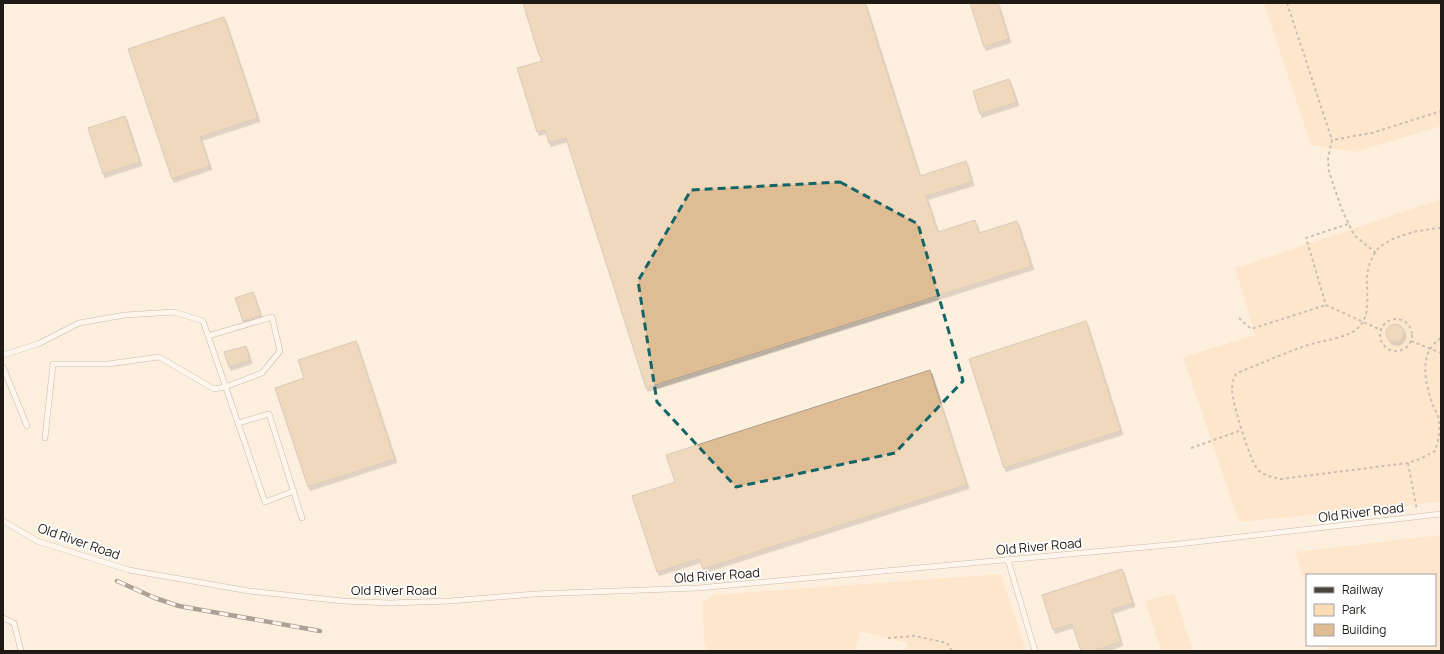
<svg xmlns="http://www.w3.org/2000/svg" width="1444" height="654" viewBox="0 0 1444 654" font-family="Manrope,sans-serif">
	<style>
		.green { fill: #fcdcb5 }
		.building { fill: #dfbd94; stroke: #aa9d8d; filter: url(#shadow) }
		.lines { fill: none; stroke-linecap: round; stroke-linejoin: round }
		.lane-casing { stroke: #887b6c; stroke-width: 6 }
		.path { stroke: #90867b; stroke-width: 2; stroke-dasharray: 3 3; stroke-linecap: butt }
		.lane { stroke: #fff; stroke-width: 5 }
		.rail-casing { stroke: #4b443c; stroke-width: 4.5 }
		.rail { stroke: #fff; stroke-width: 3; stroke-dasharray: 9; stroke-linecap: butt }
		.marked { fill: none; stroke: #156466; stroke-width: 3; stroke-dasharray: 8 5; stroke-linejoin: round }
		.labels { text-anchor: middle; stroke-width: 3.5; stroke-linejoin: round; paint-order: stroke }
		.street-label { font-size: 13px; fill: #1f1a14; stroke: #fff }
	</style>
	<defs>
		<filter id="shadow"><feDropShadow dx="2" dy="3.5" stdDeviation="0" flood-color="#0004"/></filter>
	</defs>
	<rect width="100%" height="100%" fill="#fdefde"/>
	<!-- green -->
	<g class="green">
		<path d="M 1264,3 L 1441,3 L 1441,126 L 1355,152 L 1311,145 Z"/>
		<path d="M 1441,199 L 1441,502 L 1239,522 L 1183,357 L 1255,335 L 1235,268 Z"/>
		<path d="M 1441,535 L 1441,651 L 1328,651 L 1326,645 L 1435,645 L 1435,575 L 1307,575 L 1307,587 L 1295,552 Z"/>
		<path d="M 1001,574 L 1026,651 L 905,651 L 907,643 L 860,631 L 855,651 L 707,651 L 704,642 L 703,603 L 713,595 Z"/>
		<path d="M 1174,593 L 1193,651 L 1161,651 L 1145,601 Z"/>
	</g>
	<!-- building -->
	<g class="building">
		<path d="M 523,3 L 865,3 L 920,176 L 966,161 L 972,182 L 926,196 L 938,232 L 975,220 L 979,233 L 1017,221 L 1032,266 L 646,388 L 566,138 L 549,143 L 545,130 L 537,132 L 517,68 L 542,61 L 538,52 Z"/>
		<path d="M 970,3 L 998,3 L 1009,39 L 984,47 Z"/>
		<path d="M 224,17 L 258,118 L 200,137 L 210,166 L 172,179 L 128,49 Z"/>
		<path d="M 1009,79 L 1017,102 L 980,114 L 973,91 Z"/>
		<path d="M 125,116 L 140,162 L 103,174 L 88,128 Z"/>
		<path d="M 253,292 L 261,316 L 243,321 L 235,298 Z"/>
		<path d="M 1086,321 L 1121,431 L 1004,468 L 969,359 Z"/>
		<circle cx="1395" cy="333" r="9"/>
		<path d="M 356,341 L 395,459 L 308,487 L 275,388 L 304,378 L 298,360 Z"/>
		<path d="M 246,346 L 250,360 L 229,367 L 224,352 Z"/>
		<path d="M 930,370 L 967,485 L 703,569 L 699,559 L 657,572 L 632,496 L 675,482 L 666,455 Z"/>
		<path d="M 1122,569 L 1133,603 L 1111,610 L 1121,642 L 1094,651 L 1081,651 L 1072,624 L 1053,630 L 1042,595 Z"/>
	</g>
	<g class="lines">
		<!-- lane casing -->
		<g class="lane-casing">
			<g id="lane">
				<path d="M 3,355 L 38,344 L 79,323 L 125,315 L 174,312 L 203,321 L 238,423"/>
				<path d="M 3,367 L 27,426"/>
				<path d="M 45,438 L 53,364 L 108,364 L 159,357 L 214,389 L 225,387 L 262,373 L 280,351 L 272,317 L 208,336"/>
				<path d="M 294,491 L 265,502 L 238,423 L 269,414 L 302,518"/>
				<path d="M 3,521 L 37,541 L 129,570 L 249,591 L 343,601 L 390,603 L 450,601 L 535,594 L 698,588 L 1179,544 L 1441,514"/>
				<path d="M 1008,560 L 1035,651"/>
				<path d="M 3,618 L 14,623 L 21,651"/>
			</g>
		</g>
		<!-- path -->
		<g class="path">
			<path d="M 1287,3 L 1332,140"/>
			<path d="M 1348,224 L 1306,238 L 1326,305 L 1381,330"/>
			<path d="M 1441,228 C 1423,229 1394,235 1380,247 C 1372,254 1368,266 1367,277 C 1366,294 1372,316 1357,329 C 1347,338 1319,341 1305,346 C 1282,354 1260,364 1237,373 C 1233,379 1232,383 1232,390 C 1232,402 1250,461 1258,470 C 1265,476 1272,477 1281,479 L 1408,463 L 1420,459 L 1435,451 C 1438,441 1441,431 1439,420 C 1438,414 1434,409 1432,403 C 1425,381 1418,353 1441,338"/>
			<path d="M 1376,253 L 1354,235 L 1342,210 L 1329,172 L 1328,158 L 1332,140 L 1372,133 L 1441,111"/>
			<path d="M 1239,318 L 1251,329 L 1326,305"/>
			<circle cx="1396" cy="335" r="16"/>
			<path d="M 1411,341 L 1441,353"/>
			<path d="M 1191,448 L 1242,430"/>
			<path d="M 1408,463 L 1417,510"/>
			<path d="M 888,638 L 915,636 L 947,643 L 952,651"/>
		</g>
		<!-- lane -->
		<use href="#lane" class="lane"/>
		<!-- rail casing -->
		<g class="rail-casing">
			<path id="rail" d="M 117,581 L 155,598 L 179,606 L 320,631"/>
		</g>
		<!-- rail -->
		<use href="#rail" class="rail"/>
	</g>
	<!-- marked area -->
	<path d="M0 0H1444V654H0ZM 840,182 L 918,224 L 963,381 L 895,453 L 736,487 L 657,402 L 638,281 L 691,190 Z" fill="#fdefde" fill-opacity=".55" fill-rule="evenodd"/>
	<path class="marked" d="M 840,182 L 918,224 L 963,381 L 895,453 L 736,487 L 657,402 L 638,281 L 691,190 Z"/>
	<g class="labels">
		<!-- street labels -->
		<g class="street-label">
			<text transform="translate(1361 512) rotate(-7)" y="5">Old River Road</text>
			<text transform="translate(79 541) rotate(19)" y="5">Old River Road</text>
			<text transform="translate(1039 546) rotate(-5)" y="5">Old River Road</text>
			<text transform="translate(717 575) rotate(-4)" y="5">Old River Road</text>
			<text x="394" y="595">Old River Road</text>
		</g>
	</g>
	<!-- border -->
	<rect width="1444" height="654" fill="none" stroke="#1f1a14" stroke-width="8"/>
	<!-- legend -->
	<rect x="1306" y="574" width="130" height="72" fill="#ffffff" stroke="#a5a3a1"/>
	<rect x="1314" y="587" width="20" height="6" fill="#4b443c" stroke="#a5a3a1"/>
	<text x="1342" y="594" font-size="12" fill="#1f1a14">Railway</text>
	<rect x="1314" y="604" width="20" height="12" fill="#fcdcb5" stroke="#a5a3a1"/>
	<text x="1342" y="614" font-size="12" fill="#1f1a14">Park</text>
	<rect x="1314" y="624" width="20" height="12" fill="#dfbd94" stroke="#a5a3a1"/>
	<text x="1342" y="634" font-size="12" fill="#1f1a14">Building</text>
</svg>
